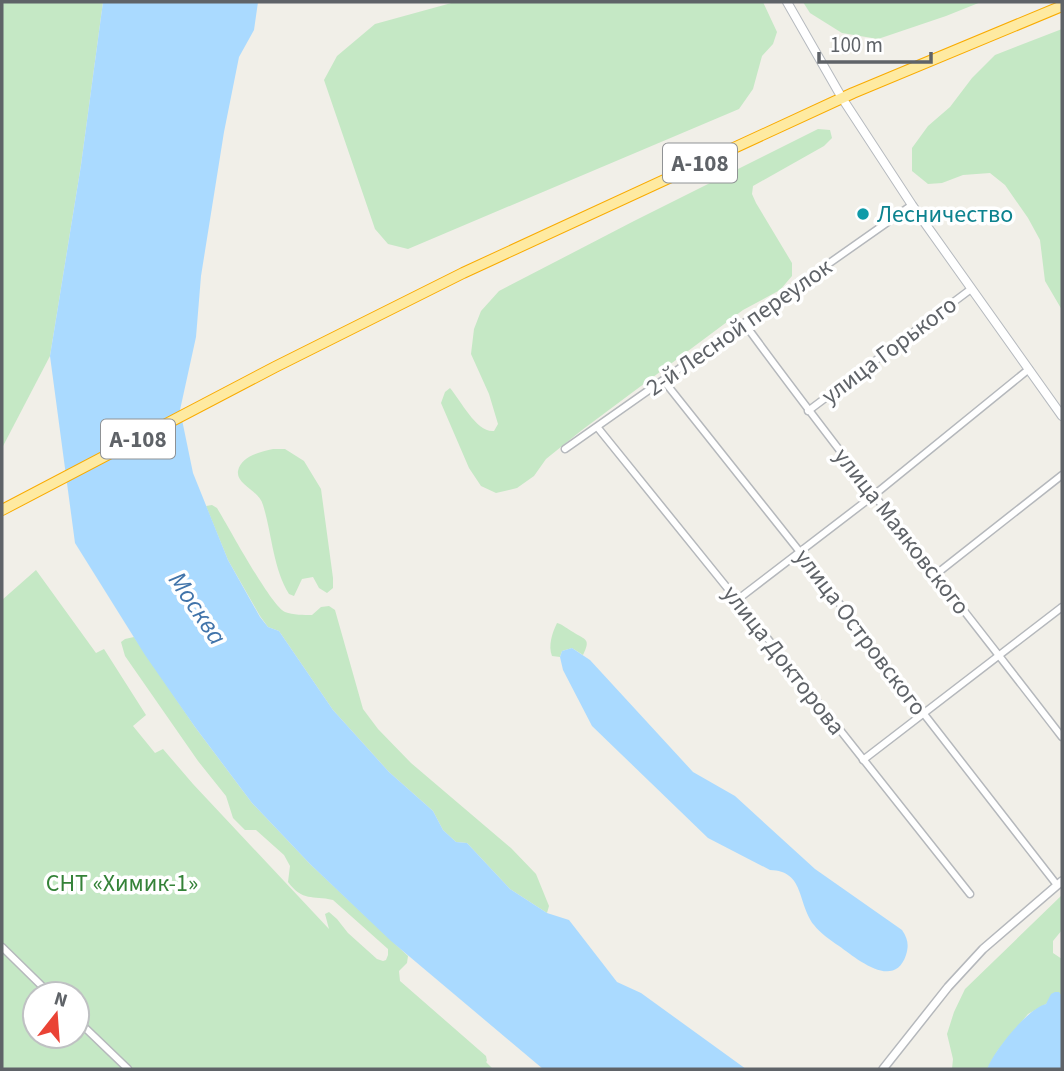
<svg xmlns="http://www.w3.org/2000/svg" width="1064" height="1071" viewBox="0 0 1064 1071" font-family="'Source Sans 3',sans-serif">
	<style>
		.green { fill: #c5e8c5; fill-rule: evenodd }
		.water { fill: #aadaff }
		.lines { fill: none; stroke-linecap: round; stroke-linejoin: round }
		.minor-casing { stroke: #b5b8bc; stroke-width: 9 }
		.tertiary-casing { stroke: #b5b8bc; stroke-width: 10 }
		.secondary-casing { stroke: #b6babf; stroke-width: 10 }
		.trunk-casing { stroke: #f9ab00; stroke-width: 12 }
		.minor { stroke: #fff; stroke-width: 6 }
		.tertiary { stroke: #fff; stroke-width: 7 }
		.secondary { stroke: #fff; stroke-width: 8 }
		.trunk { stroke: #feeaa1; stroke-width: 10 }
		.culture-dot { fill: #0f9aa8; stroke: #fff; stroke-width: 2.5 }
		.labels { text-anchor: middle; stroke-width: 7; stroke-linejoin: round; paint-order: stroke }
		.shield { fill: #fff; stroke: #8f9295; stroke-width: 2 }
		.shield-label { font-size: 23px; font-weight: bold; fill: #5f6368 }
		.culture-label { font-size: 24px; fill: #0d838f; stroke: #fff; text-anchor: start }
		.street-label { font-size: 24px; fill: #5f6368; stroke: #fff }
		.park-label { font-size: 24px; fill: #348238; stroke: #fff }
		.water-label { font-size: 26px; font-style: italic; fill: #4174aa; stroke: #fff }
	</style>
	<rect width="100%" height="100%" fill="#f1efe8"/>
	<!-- green -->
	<g class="green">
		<path d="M 2,2 L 103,2 L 81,165 L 50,356 L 2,448 Z"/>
		<path d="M 455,2 L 763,2 L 777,32 L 773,44 L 762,56 L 753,89 L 739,109 L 408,249 L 388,244 L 375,229 L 324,80 L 337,56 L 375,24 Z"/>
		<path d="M 803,2 L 981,2 L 946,16 L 878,39 L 842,33 L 810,13 Z"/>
		<path d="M 1062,29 L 1062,310 L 1045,281 L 1040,240 L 1028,218 L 1005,185 L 990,173 L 963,175 L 942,183 L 928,184 L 912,171 L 912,148 L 928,126 L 950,107 L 972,78 L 995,55 Z"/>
		<path d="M 818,129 L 830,130 L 832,138 L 824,146 L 753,186 L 752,194 L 756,203 L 792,263 L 792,276 L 780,290 L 743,310 L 582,430 L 546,459 L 534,476 L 517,488 L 496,493 L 481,486 L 469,468 L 441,403 L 445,392 L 450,388 C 461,401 477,433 494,431 L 498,424 L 489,394 L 471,354 L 474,329 L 481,311 L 499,291 L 634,221 Z"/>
		<path d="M 273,449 L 285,449 L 304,461 L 321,489 L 333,578 L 333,588 L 327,593 L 319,588 L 313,577 L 302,579 L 294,596 L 289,594 C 273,568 272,534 263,505 C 259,490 236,485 238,471 C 241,456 260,452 273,449 Z"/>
		<path d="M 212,505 L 217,508 C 228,526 271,606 285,612 C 293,615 304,615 312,615 L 321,607 L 329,606 L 335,610 L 363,709 L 378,729 L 411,763 L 511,848 L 536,874 L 549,906 L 547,913 L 510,889 L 467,843 L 456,842 L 443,830 L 433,811 L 389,772 L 333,710 L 279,631 L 268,627 L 260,616 L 228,560 L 206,506 Z"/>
		<path d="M 36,570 L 96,653 L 104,649 L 146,715 L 133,726 L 155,753 L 163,749 L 193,784 L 329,929 L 325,914 L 329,912 L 337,919 L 348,933 L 377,959 L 383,961 L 386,960 L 388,955 L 388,949 L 333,900 C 312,895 303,902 288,882 L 290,866 L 284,855 L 256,830 L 245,830 L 233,818 L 226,796 L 198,761 L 125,656 L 121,642 L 125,639 L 134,637 L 195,727 L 252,803 L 310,864 L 408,956 L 407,963 L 399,971 L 400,981 L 486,1056 L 487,1061 L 486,1062 L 493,1069 L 2,1069 L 2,600 ZM 35,994 L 77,994 L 77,1036 L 35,1036 Z"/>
		<path d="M 557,623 C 564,625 567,629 573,632 C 586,640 591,639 583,655 L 572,648 L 562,651 L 560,657 L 552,656 C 548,646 552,633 557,623 Z"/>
		<path d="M 1062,895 L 1062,930 L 1053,941 L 1053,953 L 1062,959 L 1062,996 L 1059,993 L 1046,1004 L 1028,1014 L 998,1050 L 987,1069 L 952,1069 L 953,1059 L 947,1034 L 954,1012 L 965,989 Z"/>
	</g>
	<!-- water -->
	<g class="water">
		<path d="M 103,2 L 258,2 L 254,30 L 239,57 L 224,132 L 201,276 L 196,337 L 180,410 L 193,473 L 228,560 L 260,617 L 268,627 L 279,631 L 333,710 L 389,772 L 433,811 L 443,830 L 456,842 L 467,843 L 510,889 L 547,913 L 569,920 L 617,982 L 641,993 L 746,1069 L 543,1069 L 391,941 L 310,864 L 252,803 L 195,727 L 145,655 L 75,543 L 50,356 L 81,165 Z"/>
		<path d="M 572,648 L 590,660 L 693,772 L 735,796 L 815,869 L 902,930 C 908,939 909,945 906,955 C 894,991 856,958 839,946 C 830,940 820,933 814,925 C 797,903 805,871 770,870 L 708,838 L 592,726 L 563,670 L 560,657 L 562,651 Z"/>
		<path d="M 1055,992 L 1059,992 L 1062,996 L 1062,1069 L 987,1069 C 994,1051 1027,1009 1046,1004 L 1051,994 Z"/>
	</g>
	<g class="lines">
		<!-- minor casing -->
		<g class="minor-casing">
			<g id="minor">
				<path d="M 744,323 C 847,464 956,599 1062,737"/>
				<path d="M 664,381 L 800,552 L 924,714 L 1057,885"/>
				<path d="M 808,411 L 971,289"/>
				<path d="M 598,428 L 737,600 L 970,894"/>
				<path d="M 565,449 L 912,205"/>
				<path d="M 935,575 L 1062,475"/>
				<path d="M 737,600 L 874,495 L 1029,369"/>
				<path d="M 863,760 L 1062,607"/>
				<path d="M 2,947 L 50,994"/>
				<path d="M 77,1020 L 128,1069"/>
			</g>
		</g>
		<!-- tertiary casing -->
		<g class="tertiary-casing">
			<path id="tertiary" d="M 883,1069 L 948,987 L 983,949 L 1062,881"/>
		</g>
		<!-- secondary casing -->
		<g class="secondary-casing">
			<path id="secondary" d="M 787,2 L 842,98 L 912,205 L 1062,416"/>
		</g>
		<!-- trunk casing -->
		<g class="trunk-casing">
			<path id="trunk" d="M 2,510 L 275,367 L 463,273 L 853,93 L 1062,6"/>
		</g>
		<!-- minor -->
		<use href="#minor" class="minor"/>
		<!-- tertiary -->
		<use href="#tertiary" class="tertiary"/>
		<!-- secondary -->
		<use href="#secondary" class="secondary"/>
		<!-- trunk -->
		<use href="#trunk" class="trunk"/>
	</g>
	<!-- markers -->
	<circle class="culture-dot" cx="863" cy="214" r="7"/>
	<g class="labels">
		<!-- shield labels -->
		<g class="shield">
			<rect x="663" y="143.5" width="74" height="39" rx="5"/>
			<rect x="101" y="419.5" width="74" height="39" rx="5"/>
		</g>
		<g class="shield-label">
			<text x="700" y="171">А-108</text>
			<text x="138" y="447">А-108</text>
		</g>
		<!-- culture labels -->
		<g class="culture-label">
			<text x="877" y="222">Лесничество</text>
		</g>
		<!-- street labels -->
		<g class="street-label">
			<text transform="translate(739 327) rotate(-35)" y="8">2-й Лесной переулок</text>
			<text transform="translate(889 350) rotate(-37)" y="8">улица Горького</text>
			<text transform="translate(902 531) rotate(52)" y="8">улица Маяковского</text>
			<text transform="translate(861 632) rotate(53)" y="8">улица Островского</text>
			<text transform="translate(784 660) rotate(52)" y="8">улица Докторова</text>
		</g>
		<!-- park labels -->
		<g class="park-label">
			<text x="122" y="891">СНТ «Химик-1»</text>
		</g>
		<!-- water labels -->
		<g class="water-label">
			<text transform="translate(198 608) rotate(56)" y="9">Москва</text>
		</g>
	</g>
	<!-- border -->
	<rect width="1064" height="1071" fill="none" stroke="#5f6368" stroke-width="7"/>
	<!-- north arrow -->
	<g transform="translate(56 1015) rotate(17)"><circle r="33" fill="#ffffff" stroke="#bfc1c3" stroke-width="2"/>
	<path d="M0-5L12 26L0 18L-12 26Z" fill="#ea4335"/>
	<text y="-10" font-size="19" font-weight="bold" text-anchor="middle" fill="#5f6368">N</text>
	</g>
	<!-- scale -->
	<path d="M819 52v10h112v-10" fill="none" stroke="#5f6368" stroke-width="3.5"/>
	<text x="830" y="52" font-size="21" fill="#5f6368" stroke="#ffffff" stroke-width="5" paint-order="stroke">100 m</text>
</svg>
